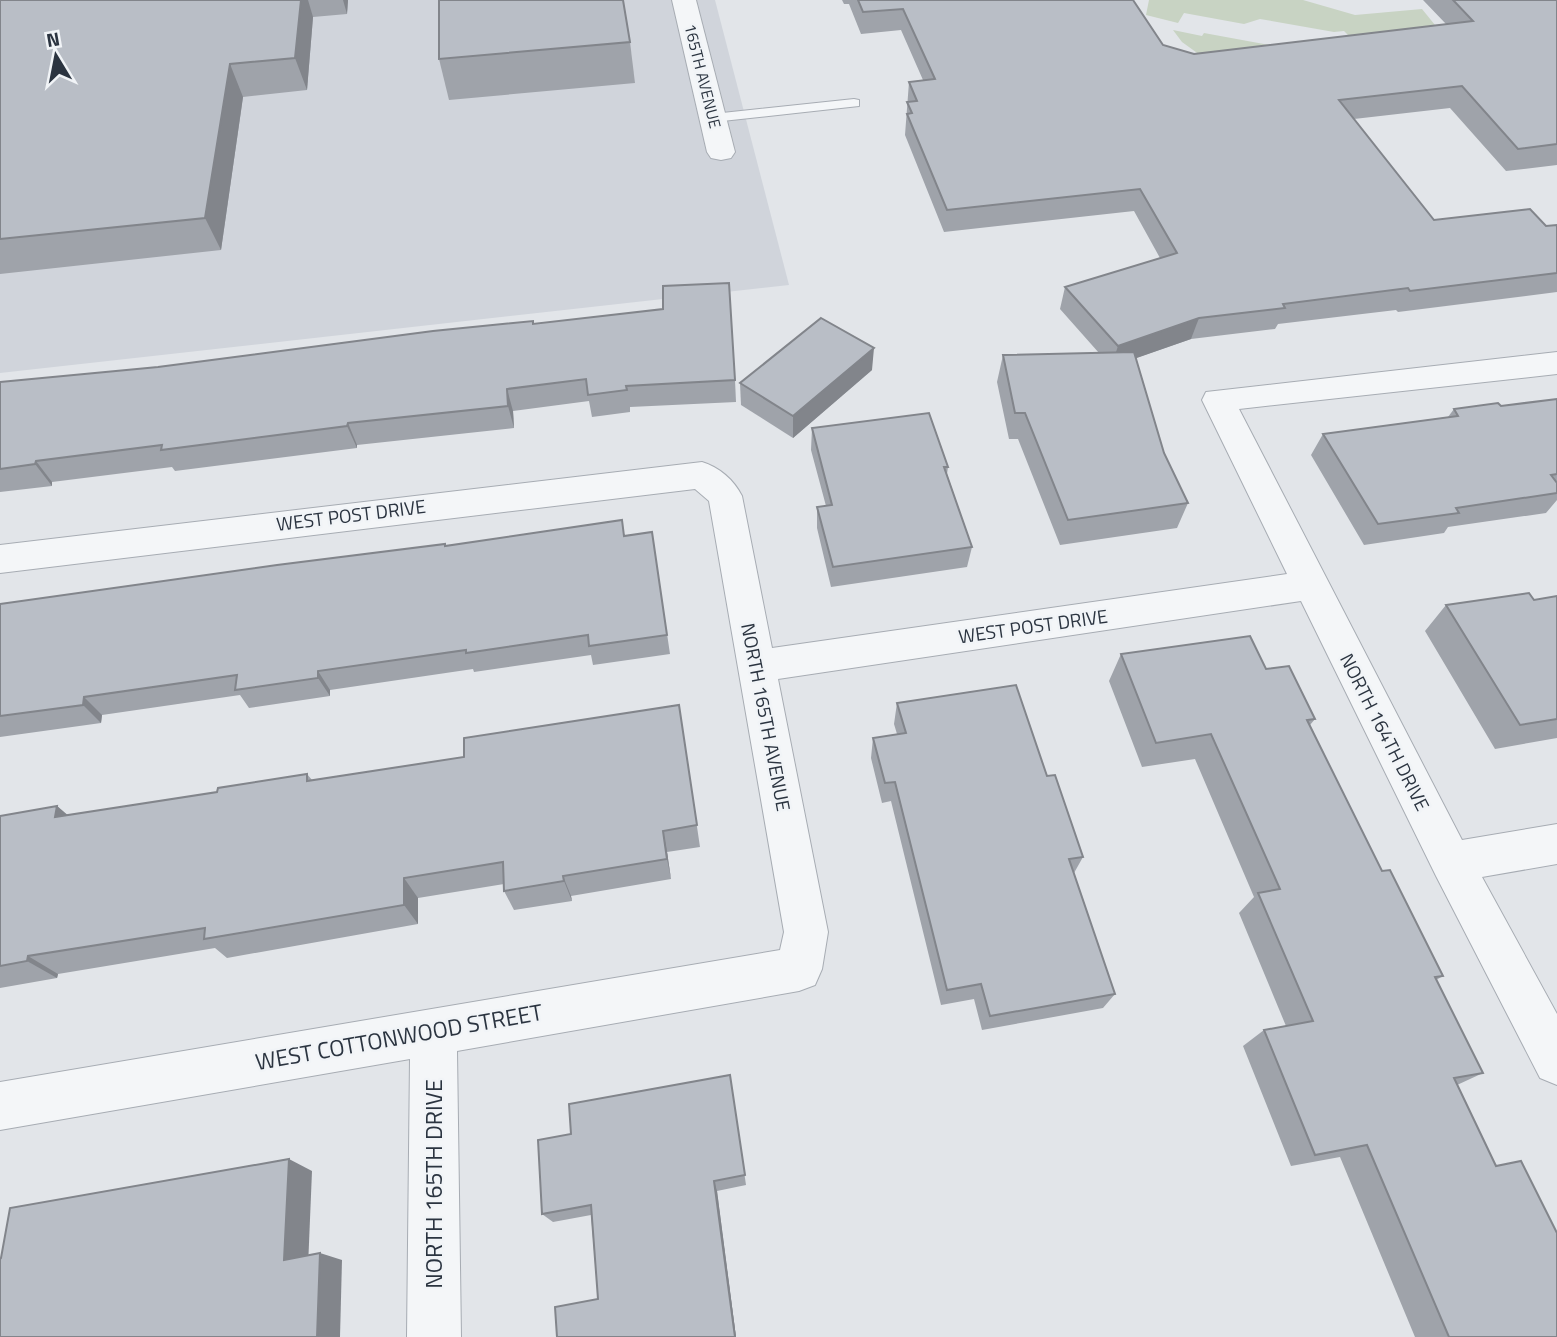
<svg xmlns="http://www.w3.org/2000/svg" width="1557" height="1337" viewBox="0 0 1557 1337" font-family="'Titillium Web',sans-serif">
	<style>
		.built { fill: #d0d4db }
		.green { fill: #c8d3c3 }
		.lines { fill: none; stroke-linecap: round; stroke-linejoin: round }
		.service-casing { stroke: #a7acb3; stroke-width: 2 }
		.minor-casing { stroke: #a7acb3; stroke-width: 2 }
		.service { fill: #f4f6f8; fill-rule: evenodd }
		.minor { fill: #f4f6f8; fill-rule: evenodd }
		.wall { fill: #9fa3aa }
		.shaded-wall { fill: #82858b }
		.building { fill: #b9bec6; stroke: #82858b; stroke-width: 2 }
		.labels { text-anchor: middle; stroke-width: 5; stroke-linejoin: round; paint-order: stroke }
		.far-street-label { font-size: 16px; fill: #2b3440; stroke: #f1f4f7 }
		.street-label { font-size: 19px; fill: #2b3440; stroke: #f1f4f7 }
		.near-street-label { font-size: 23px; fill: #2b3440; stroke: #f1f4f7 }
	</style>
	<rect width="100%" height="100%" fill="#e2e5e9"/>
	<!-- built -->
	<path class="built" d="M 0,0 L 715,0 L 789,285 L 0,373 Z"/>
	<!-- green -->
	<g class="green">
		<path d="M 1149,0 L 1303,0 L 1355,15 L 1422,9 L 1435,25 L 1432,32 L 1352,39 L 1344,31 L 1334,32 L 1260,19 L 1244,24 L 1184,13 L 1178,23 L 1146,15 Z"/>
		<path d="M 1173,30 L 1202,36 L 1204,33 L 1285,48 L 1200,55 L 1182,42 Z"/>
	</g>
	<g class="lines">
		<!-- service casing -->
		<g class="service-casing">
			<path id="service" d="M 854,99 L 859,100 L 859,106 L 713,122 L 706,118 L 713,114 Z"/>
		</g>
		<!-- minor casing -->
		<g class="minor-casing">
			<g id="minor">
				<path d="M 672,0 L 696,0 L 735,152 L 731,158 L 721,160 L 711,158 L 707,152 Z"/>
				<path d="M 1557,352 L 1557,374 L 1239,409 L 1462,840 L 1557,824 L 1557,864 L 1482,877 L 1557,1014 L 1557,1085 L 1540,1078 L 1436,876 L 1301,601 L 778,679 L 828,932 L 822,969 L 815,985 L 799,991 L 457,1051 L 461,1337 L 407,1337 L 410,1059 L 0,1130 L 0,1082 L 780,950 L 784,932 L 709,501 L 695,489 L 0,573 L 0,545 L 702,462 C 719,467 734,480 742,496 L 772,648 L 1287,574 L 1202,400 L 1206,392 Z"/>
			</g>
		</g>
		<!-- service -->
		<use href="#service" class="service"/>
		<!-- minor -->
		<use href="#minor" class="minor"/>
	</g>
	<!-- wall -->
	<g class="wall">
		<path d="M 0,0 L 348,0 L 347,14 L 313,17 L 307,90 L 243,97 L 221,250 L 0,274 Z"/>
		<path d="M 842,0 L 1133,0 L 1163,45 L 1194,54 L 1446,24 L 1423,0 L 1557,0 L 1557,165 L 1506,171 L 1450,108 L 1354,119 L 1434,220 L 1546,226 L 1557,225 L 1557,292 L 1398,312 L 1396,310 L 1278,324 L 1275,329 L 1191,339 L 1136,358 L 1164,453 L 1188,503 L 1177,528 L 1060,545 L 1018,439 L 1009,439 L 997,382 L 1003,355 L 1099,353 L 1060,309 L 1065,287 L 1160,258 L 1134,211 L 944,232 L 905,135 L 909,82 L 923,80 L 901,30 L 861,34 L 849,4 L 844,4 Z"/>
		<path d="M 630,42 L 635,83 L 449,100 L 439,59 Z"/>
		<path d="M 534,324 L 735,380 L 736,402 L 630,407 L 630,412 L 592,417 L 589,401 L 513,411 L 514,428 L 357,445 L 357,448 L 175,471 L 172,467 L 52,482 L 52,486 L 0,492 L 0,382 L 158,367 Z"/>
		<path d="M 872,370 L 793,438 L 741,405 L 740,383 Z"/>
		<path d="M 1557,399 L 1557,500 L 1546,513 L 1448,527 L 1444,533 L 1364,545 L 1311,455 L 1323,434 L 1448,417 L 1454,409 L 1501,406 Z"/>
		<path d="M 812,428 L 948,467 L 947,474 L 972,547 L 967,567 L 831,587 L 817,528 L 817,507 L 826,506 L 811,450 Z"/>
		<path d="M 652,532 L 670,654 L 593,665 L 591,655 L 474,672 L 473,669 L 330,690 L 330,696 L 249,708 L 240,695 L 102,715 L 101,723 L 0,737 L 0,604 L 445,544 L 446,546 L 625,536 Z"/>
		<path d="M 1557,596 L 1557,738 L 1495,749 L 1425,631 L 1446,605 L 1534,600 Z"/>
		<path d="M 1121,654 L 1266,669 L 1315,719 L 1310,725 L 1382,871 L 1443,976 L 1436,980 L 1483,1073 L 1457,1085 L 1557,1337 L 1415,1337 L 1340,1157 L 1291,1166 L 1243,1046 L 1264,1030 L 1286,1026 L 1239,913 L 1254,897 L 1195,759 L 1142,767 L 1109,681 Z"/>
		<path d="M 897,703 L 1047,776 L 1083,857 L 1074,873 L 1115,994 L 1103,1008 L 982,1030 L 974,999 L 941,1005 L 891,801 L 882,803 L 871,758 L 873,738 L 897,734 L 894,724 Z"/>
		<path d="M 679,705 L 700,847 L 667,852 L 671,879 L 571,896 L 572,901 L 514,910 L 504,891 L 504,884 L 418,898 L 418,924 L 227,958 L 215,948 L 58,974 L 57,978 L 0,988 L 0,816 L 57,806 L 67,815 L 217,792 L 307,774 L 312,780 L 464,757 Z"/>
		<path d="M 730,1075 L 746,1185 L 717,1191 L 736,1337 L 557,1337 L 598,1299 L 591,1215 L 553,1222 L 542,1214 L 571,1134 Z"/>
	</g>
	<!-- shaded-wall -->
	<g class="shaded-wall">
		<path d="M 301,0 L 308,0 L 313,17 L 307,90 L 295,58 Z"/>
		<path d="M 343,0 L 348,0 L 347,14 Z"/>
		<path d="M 230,64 L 243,97 L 221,250 L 205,218 Z"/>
		<path d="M 1199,318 L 1191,339 L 1111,367 L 1118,346 Z"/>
		<path d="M 874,348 L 872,370 L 793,438 L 793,416 Z"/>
		<path d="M 507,389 L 513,411 L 514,428 L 508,406 Z"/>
		<path d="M 348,423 L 357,445 L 357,448 L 347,426 Z"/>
		<path d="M 36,461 L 52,482 L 52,486 L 35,464 Z"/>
		<path d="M 318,671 L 330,690 L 330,696 L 318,678 Z"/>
		<path d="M 84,697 L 102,715 L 101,723 L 83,705 Z"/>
		<path d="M 57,806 L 83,828 L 55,817 Z"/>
		<path d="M 663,831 L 667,852 L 671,879 L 667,859 Z"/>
		<path d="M 563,876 L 571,896 L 572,901 L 564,881 Z"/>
		<path d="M 404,878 L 418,898 L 418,924 L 404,905 Z"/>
		<path d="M 28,956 L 58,974 L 57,978 L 27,961 Z"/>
		<path d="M 289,1159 L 312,1171 L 308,1267 L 284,1260 Z"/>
		<path d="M 714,1181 L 717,1191 L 736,1337 L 735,1337 Z"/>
		<path d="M 320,1253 L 342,1260 L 340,1337 L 317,1337 Z"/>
	</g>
	<!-- building -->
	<g class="building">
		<path d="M 0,0 L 301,0 L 295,58 L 230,64 L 205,218 L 0,239 Z"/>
		<path d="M 439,0 L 623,0 L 630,42 L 439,59 Z"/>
		<path d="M 858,0 L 1133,0 L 1163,45 L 1194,54 L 1473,21 L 1453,0 L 1557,0 L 1557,144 L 1518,149 L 1462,86 L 1339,100 L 1434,220 L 1530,209 L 1546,226 L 1557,225 L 1557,273 L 1410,291 L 1408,288 L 1283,304 L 1285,308 L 1199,318 L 1118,346 L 1065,287 L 1177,253 L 1140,189 L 947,210 L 907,114 L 912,113 L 907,102 L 917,101 L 909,82 L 935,79 L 903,9 L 863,12 Z"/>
		<path d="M 729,283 L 735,380 L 626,386 L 627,390 L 588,395 L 586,379 L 507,389 L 508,406 L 348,423 L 347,426 L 161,450 L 162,445 L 36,461 L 35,464 L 0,469 L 0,382 L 158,367 L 433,331 L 533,321 L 533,324 L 663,309 L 663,286 Z"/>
		<path d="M 821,318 L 874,348 L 793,416 L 740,383 Z"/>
		<path d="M 1134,352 L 1164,453 L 1188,503 L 1068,520 L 1025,413 L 1015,413 L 1003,355 Z"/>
		<path d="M 1557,399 L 1557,474 L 1551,475 L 1557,483 L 1557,493 L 1456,508 L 1459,513 L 1378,524 L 1323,434 L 1458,416 L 1454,409 L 1498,403 L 1501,406 Z"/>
		<path d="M 929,413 L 948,467 L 944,467 L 972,547 L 833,567 L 817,507 L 832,505 L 812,428 Z"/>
		<path d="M 622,520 L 624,536 L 652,532 L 667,635 L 589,646 L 588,635 L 466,653 L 466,650 L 318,671 L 318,678 L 235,690 L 237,675 L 84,697 L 83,705 L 0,716 L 0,604 L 277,565 L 445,544 L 445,546 Z"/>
		<path d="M 1529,593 L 1534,600 L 1557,596 L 1557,719 L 1520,725 L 1446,605 Z"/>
		<path d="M 1250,636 L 1266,669 L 1289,666 L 1315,719 L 1307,720 L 1382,871 L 1390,870 L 1443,976 L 1435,977 L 1483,1073 L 1454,1078 L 1496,1166 L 1521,1161 L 1557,1233 L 1557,1337 L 1449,1337 L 1367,1145 L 1315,1155 L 1264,1030 L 1313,1021 L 1258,893 L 1280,889 L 1211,734 L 1156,743 L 1121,654 Z"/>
		<path d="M 1016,685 L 1047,776 L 1055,775 L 1083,857 L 1069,859 L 1115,994 L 990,1016 L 981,984 L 947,990 L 895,782 L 885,783 L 873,738 L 906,733 L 897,703 Z"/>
		<path d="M 679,705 L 697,825 L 663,831 L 667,859 L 563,876 L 564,881 L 504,891 L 503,862 L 404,878 L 404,905 L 204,939 L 205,928 L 28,956 L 27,961 L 0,966 L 0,816 L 57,806 L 55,817 L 217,792 L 218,788 L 307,774 L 307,781 L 464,757 L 464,738 Z"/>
		<path d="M 730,1075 L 745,1175 L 714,1181 L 735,1337 L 557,1337 L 555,1307 L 598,1299 L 591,1205 L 542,1214 L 538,1140 L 571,1134 L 569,1104 Z"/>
		<path d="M 289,1159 L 284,1260 L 320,1253 L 317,1337 L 0,1337 L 0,1259 L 1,1258 L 10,1208 Z"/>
	</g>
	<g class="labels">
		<!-- far-street labels -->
		<g class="far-street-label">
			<text transform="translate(703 76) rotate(76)" y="6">165TH AVENUE</text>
		</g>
		<!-- street labels -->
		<g class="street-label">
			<text transform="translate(351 515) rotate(-7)" y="7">WEST POST DRIVE</text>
			<text transform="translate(1033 626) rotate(-8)" y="7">WEST POST DRIVE</text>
			<text transform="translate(766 717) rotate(79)" y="7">NORTH 165TH AVENUE</text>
			<text transform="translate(1385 732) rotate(63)" y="7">NORTH 164TH DRIVE</text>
		</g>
		<!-- near-street labels -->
		<g class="near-street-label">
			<text transform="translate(399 1037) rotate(-10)" y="8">WEST COTTONWOOD STREET</text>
			<text transform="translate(434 1184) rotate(-90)" y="8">NORTH 165TH DRIVE</text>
		</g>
	</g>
	<!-- north arrow -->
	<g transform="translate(56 56) rotate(350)" stroke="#f1f4f7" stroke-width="5" paint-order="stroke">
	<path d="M0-5L12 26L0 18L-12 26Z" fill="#2b3440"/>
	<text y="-10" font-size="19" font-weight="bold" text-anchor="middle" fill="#2b3440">N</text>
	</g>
</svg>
